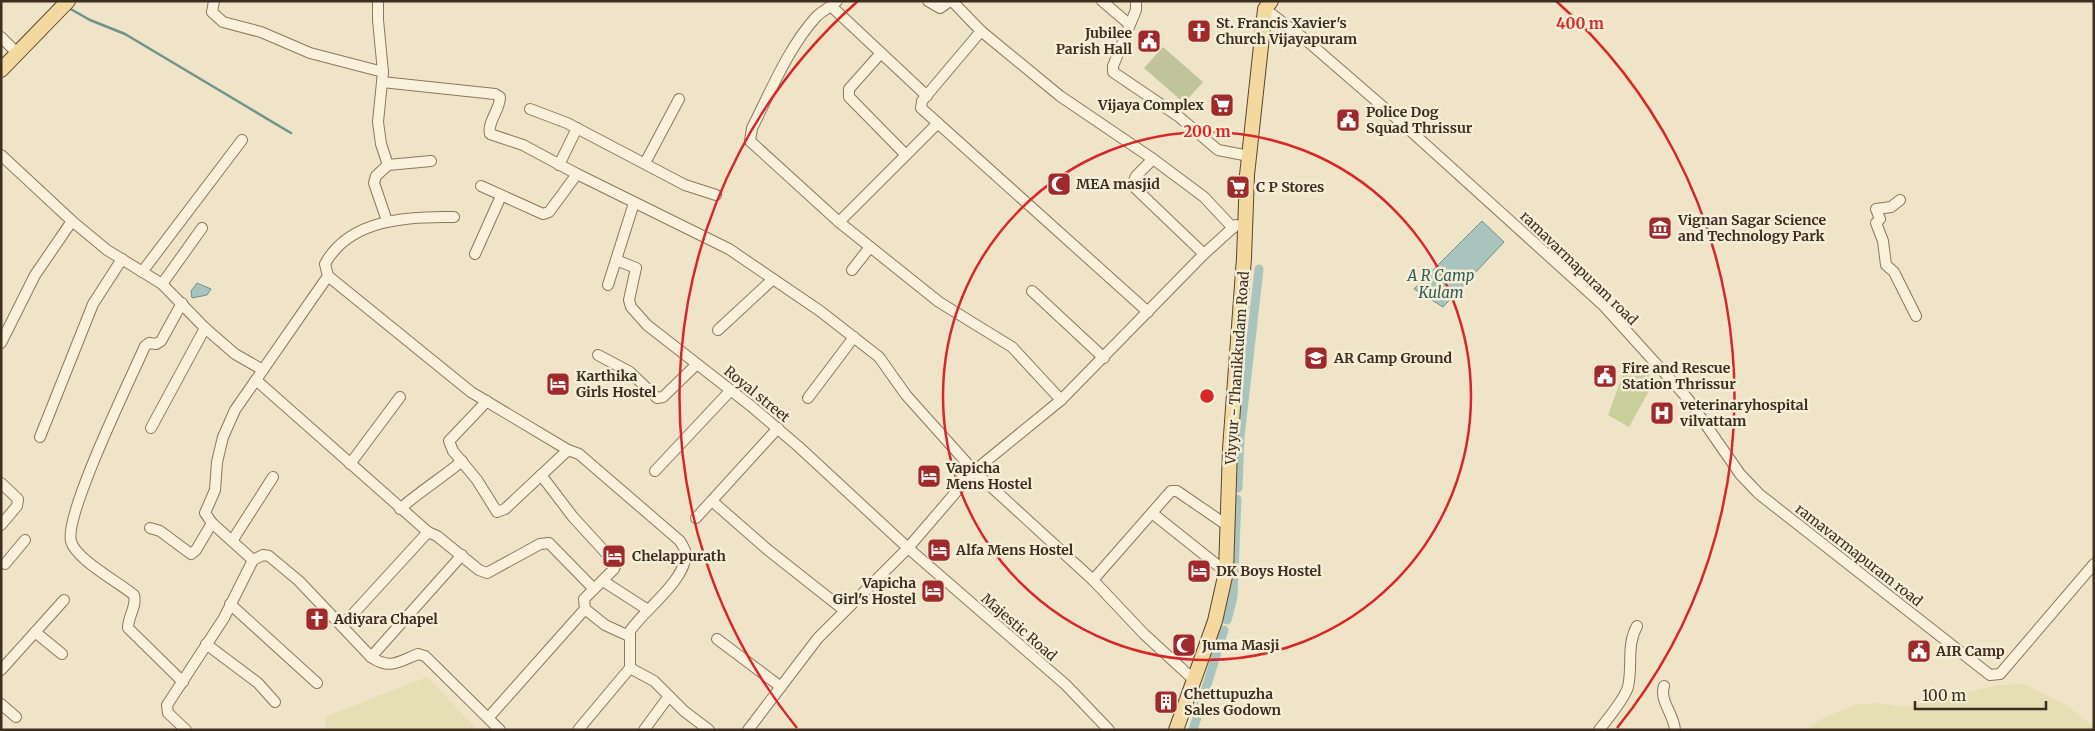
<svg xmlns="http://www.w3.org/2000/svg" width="2095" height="731" viewBox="0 0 2095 731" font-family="Merriweather,serif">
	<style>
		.farmland { fill: #e6deb5 }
		.green { fill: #c9cf9b }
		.cemetery { fill: #bfc49a }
		.water { fill: #a9c4bc; stroke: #6f938a }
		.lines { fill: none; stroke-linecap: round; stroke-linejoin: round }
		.stream { stroke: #6f938a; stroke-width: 2.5 }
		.canal { stroke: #a9c4bc; stroke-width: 9 }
		.minor-casing { stroke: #8d765c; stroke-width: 12 }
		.major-casing { stroke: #5b4430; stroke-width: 16 }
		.minor { stroke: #faf1dc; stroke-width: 10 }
		.major { stroke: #f3d9a0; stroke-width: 14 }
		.ring { fill: none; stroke: #d62828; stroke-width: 2.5 }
		.labels { text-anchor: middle; stroke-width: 5; stroke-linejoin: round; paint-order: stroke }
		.poi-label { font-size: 14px; font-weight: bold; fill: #3d2e20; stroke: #f7eed8; text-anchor: start }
		.street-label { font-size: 14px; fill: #3d2e20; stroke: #f7eed8 }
		.water-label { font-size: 15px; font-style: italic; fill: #2f5d5a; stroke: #f7eed8 }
		.centre { fill: #d62828; stroke: #f7eed8; stroke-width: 2.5 }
		.ring-label { font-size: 15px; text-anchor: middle; font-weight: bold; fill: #d62828; stroke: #f7eed8; stroke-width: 5; stroke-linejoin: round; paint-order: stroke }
	</style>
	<rect width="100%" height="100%" fill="#f0e4c8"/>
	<!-- farmland -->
	<g class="farmland">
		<path d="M 427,677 L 478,730 L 326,730 L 325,717 Z"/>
		<path d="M 2025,684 L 2069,707 L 2094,727 L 2094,730 L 1806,730 L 1821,719 L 1854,705 L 1878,703 L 1904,707 L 1998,685 Z"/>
	</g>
	<!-- green -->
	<path class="green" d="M 1628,360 L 1655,380 L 1629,427 L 1608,415 Z"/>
	<!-- cemetery -->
	<path class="cemetery" d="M 1163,47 L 1203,82 L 1184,103 L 1144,68 Z"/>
	<!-- water -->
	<g class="water">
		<path d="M 1482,221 L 1504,242 L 1443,307 L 1414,289 Z"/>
		<path d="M 197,283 L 211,289 L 207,295 L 192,298 L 191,291 Z"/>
	</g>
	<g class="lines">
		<!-- stream -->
		<path class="stream" d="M 67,7 L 90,20 L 125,34 L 291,133"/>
		<!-- canal -->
		<g class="canal">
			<path d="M 1238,488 L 1240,437 L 1259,269"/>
			<path d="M 1227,620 L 1233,597 L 1237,499"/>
			<path d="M 1193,730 L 1224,630"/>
		</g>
		<!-- minor casing -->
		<g class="minor-casing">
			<g id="minor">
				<path d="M 214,1 L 212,12 L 223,22 L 261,32 L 310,53 L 383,72"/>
				<path d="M 378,1 L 378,20 L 383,72 L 378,122 L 381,144 L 388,165 L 431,161"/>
				<path d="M 837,1 C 830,8 823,10 816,17 C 788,48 771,91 752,128 L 750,141 L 839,222 L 939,302 L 1012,347 L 1061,400"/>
				<path d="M 928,1 L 940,8 L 950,1"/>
				<path d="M 952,1 L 981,31"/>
				<path d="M 1102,1 L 1129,24"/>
				<path d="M 1136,1 L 1136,10 L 1113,66 L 1113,72 L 1178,116 L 1218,150 L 1249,156"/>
				<path d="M 832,7 L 927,96"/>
				<path d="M 1265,9 L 1306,40 L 1404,125 L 1603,305 L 1688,399 L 1740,474 L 1759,494 L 1990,675 L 2000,674 L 2094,564"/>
				<path d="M 1,37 L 17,53"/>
				<path d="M 881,53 L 849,89 L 849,97 L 906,155"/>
				<path d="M 382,82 L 495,94 L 500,97 C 500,110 487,122 490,134 L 523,145 L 577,174"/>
				<path d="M 530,109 L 567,123 L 685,185 L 716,195"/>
				<path d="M 1,155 L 72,221 L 107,250 L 162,284 L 205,328 L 235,354 L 263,370"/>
				<path d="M 1153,159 L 1136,176 L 1133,183 L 1134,187 L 1204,254"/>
				<path d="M 645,163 L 679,99"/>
				<path d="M 559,165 L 577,128"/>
				<path d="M 481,186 L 543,214 L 549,212 L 577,174 L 729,249 L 820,311 L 879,357 L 906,395 L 974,471 L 1093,580 L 1144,634 L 1193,679"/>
				<path d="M 1900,200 L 1891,207 L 1876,209 L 1880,219 L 1876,223 L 1883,241 L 1886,265 L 1894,272 L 1916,316"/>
				<path d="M 387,221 L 374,183 L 376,176 L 388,165"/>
				<path d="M 839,222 L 938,123"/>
				<path d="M 475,254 L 501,196"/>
				<path d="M 616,260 L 636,268 L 629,300 L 631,307 L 647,325 L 751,406 L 799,447 L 908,548 L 1066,685 L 1109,730"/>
				<path d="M 852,270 L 870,247"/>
				<path d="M 142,272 L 242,140"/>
				<path d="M 328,276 L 471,392 L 568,450 L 579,454 L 680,541 C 682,545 686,550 686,555 C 684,582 644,610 630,631 L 630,668"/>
				<path d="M 162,284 L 202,228"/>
				<path d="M 608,285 L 634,203"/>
				<path d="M 1032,291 L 1104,358"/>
				<path d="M 182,303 L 161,341 L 156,344 L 149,343 L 145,346 C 131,378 64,515 71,541 C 75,559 120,583 134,595 C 137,607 128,616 128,628 L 183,682"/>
				<path d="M 1148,312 L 921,108 L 922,101 L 981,31 L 1060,96 L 1153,159 L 1204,197 L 1233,228"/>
				<path d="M 718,330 L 773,279"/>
				<path d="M 1,343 L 35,275 L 72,221"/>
				<path d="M 598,355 L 630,372 L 657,398 L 663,397 L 696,365"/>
				<path d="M 256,380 L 428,532"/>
				<path d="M 808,398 L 854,337"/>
				<path d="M 487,401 L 449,441 L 453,451 L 477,480 L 497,512 L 505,509 L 568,450"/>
				<path d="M 151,428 L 205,328"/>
				<path d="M 40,437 L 93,304 L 122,259"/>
				<path d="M 350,464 L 400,397"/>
				<path d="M 655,471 L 731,390"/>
				<path d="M 541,475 L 573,517 L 616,564 L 614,569 L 584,599 L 585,609 L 605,625 L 629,636"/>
				<path d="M 1,483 L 18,499 L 17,506 L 1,525"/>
				<path d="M 712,501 L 768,550 L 844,610"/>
				<path d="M 400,509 C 420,491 442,478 462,461"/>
				<path d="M 1152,513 L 1226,572"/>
				<path d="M 696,518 L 778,428"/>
				<path d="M 150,528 L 160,531 L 191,554 L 196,550 L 212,523"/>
				<path d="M 232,541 L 273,477"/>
				<path d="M 253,560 L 212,523 L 205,513 L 215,490 L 217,462 L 223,437 L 235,410 L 328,276 L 325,264 C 349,219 409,216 454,217"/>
				<path d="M 5,564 L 25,540"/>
				<path d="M 1093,580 L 1171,491 L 1177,491 L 1228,526"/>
				<path d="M 603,581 L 648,610"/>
				<path d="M 230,604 L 317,683"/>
				<path d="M 342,626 L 428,532 L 437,536 L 479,570 L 487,573 L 540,544 L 549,543 L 594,589"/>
				<path d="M 35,632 L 62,654"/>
				<path d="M 717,639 L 781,687"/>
				<path d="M 206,644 L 258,683 L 275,702"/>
				<path d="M 371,657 L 462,555"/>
				<path d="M 1,670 L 64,600"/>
				<path d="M 1664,686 C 1659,701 1674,714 1675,730"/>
				<path d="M 1,704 L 16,717"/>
				<path d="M 489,717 L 585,609"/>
				<path d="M 186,730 L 168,713 L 167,705 L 224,618 L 253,560 L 263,555 L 269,556 L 299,581 L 371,657 C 390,670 398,662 418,654 L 425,656 L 500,730"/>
				<path d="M 578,730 L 630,668 L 654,681 L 684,711 L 709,730"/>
				<path d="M 644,730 L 669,696"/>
				<path d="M 748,730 L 818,638 L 908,548 L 974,471 L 1061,400 L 1204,254 L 1236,225"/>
				<path d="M 1599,730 C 1607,720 1625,698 1628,687 C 1633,665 1626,646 1637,626"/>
			</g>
		</g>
		<!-- major casing -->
		<g class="major-casing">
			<g id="major">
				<path d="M 1,70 L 68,1"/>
				<path d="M 1176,730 L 1215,621 L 1226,572 L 1230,449 L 1244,258 L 1247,175 L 1265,9 L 1271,1"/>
			</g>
		</g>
		<!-- minor -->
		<use href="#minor" class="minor"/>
		<!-- major -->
		<use href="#major" class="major"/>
	</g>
	<!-- distance rings -->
	<g class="ring">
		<circle cx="1207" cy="396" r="264"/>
		<path d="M797 728A527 527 0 0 1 858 1M1556 1A527 527 0 0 1 1617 728"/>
	</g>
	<!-- icons -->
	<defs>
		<g id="church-square" transform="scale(1.25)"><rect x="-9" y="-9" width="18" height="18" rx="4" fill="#9e2a2b" stroke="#f7eed8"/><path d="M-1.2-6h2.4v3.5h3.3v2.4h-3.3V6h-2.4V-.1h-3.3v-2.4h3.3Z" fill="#fff"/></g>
		<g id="civic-square" transform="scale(1.25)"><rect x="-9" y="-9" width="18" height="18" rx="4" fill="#9e2a2b" stroke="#f7eed8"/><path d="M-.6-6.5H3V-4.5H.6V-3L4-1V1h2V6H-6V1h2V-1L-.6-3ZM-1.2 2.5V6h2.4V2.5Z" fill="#fff"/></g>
		<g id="supermarket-square" transform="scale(1.25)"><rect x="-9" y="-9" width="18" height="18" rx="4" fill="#9e2a2b" stroke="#f7eed8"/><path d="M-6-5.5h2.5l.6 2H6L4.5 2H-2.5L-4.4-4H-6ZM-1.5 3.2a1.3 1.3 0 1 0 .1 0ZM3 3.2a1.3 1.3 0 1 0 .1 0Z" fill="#fff"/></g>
		<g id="mosque-square" transform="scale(1.25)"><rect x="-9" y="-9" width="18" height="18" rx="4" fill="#9e2a2b" stroke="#f7eed8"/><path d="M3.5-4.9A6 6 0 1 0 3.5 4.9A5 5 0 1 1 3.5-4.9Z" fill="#fff"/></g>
		<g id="museum-square" transform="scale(1.25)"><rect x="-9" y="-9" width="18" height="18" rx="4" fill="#9e2a2b" stroke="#f7eed8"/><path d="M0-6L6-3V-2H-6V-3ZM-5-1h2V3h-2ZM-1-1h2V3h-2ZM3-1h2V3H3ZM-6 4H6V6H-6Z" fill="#fff"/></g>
		<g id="university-square" transform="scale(1.25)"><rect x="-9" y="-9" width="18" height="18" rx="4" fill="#9e2a2b" stroke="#f7eed8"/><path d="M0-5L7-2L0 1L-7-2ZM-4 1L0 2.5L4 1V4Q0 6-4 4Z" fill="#fff"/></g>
		<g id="hotel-square" transform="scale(1.25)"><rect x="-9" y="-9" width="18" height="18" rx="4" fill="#9e2a2b" stroke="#f7eed8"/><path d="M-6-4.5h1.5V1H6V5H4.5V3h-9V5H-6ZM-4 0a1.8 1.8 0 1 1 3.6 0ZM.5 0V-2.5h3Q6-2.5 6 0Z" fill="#fff"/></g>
		<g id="hospital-square" transform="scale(1.25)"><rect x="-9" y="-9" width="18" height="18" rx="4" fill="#9e2a2b" stroke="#f7eed8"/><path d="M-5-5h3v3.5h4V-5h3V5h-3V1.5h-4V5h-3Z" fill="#fff"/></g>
		<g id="building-square" transform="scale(1.25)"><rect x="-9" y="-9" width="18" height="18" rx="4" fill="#9e2a2b" stroke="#f7eed8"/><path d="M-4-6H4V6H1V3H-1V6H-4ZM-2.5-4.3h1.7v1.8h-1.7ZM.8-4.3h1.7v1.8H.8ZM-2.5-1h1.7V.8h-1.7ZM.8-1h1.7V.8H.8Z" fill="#fff"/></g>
	</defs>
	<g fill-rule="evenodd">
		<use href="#church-square" x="1199" y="31"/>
		<use href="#civic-square" x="1149" y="41"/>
		<use href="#supermarket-square" x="1222" y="105"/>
		<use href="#civic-square" x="1348" y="120"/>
		<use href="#mosque-square" x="1059" y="184"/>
		<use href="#supermarket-square" x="1238" y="187"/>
		<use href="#museum-square" x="1660" y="228"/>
		<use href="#university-square" x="1316" y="358"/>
		<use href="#civic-square" x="1605" y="376"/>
		<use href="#hotel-square" x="558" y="384"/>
		<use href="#hospital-square" x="1662" y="413"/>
		<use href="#hotel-square" x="929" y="476"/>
		<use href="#hotel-square" x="939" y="550"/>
		<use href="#hotel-square" x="614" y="556"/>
		<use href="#hotel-square" x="1199" y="571"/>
		<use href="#hotel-square" x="933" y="591"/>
		<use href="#church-square" x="317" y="619"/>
		<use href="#mosque-square" x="1184" y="645"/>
		<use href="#civic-square" x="1919" y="651"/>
		<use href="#building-square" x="1166" y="702"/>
	</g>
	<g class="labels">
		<!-- poi labels -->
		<g class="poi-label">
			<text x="1216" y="28">St. Francis Xavier's<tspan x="1216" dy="16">Church Vijayapuram</tspan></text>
			<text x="1132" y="38" text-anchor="end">Jubilee<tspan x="1132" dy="16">Parish Hall</tspan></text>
			<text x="1204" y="110" text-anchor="end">Vijaya Complex</text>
			<text x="1366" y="117">Police Dog<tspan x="1366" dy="16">Squad Thrissur</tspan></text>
			<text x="1076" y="189">MEA masjid</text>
			<text x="1256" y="192">C P Stores</text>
			<text x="1678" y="225">Vignan Sagar Science<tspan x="1678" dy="16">and Technology Park</tspan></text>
			<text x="1334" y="363">AR Camp Ground</text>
			<text x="1622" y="373">Fire and Rescue<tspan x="1622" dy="16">Station Thrissur</tspan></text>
			<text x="576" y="381">Karthika<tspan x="576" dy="16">Girls Hostel</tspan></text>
			<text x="1680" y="410">veterinaryhospital<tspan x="1680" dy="16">vilvattam</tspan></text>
			<text x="946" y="473">Vapicha<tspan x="946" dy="16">Mens Hostel</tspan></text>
			<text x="956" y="555">Alfa Mens Hostel</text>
			<text x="632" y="561">Chelappurath</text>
			<text x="1216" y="576">DK Boys Hostel</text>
			<text x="916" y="588" text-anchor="end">Vapicha<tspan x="916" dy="16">Girl's Hostel</tspan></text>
			<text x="334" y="624">Adiyara Chapel</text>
			<text x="1202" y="650">Juma Masji</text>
			<text x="1936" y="656">AIR Camp</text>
			<text x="1184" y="699">Chettupuzha<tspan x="1184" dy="16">Sales Godown</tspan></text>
		</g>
		<!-- street labels -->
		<g class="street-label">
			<text transform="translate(1579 268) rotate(44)" y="5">ramavarmapuram road</text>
			<text transform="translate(1237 368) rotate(-86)" y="5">Viyyur - Thanikkudam Road</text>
			<text transform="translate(757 394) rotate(39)" y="5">Royal street</text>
			<text transform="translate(1859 555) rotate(38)" y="5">ramavarmapuram road</text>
			<text transform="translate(1019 627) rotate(41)" y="5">Majestic Road</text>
		</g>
		<!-- water labels -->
		<g class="water-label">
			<text x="1441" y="281">A R Camp<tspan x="1441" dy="17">Kulam</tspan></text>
		</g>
	</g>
	<circle cx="1207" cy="396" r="8" class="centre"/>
	<g class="ring-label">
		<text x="1580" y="29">400 m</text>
		<text x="1207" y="137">200 m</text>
	</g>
	<!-- border -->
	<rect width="2095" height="731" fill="none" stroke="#3d2e20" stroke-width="5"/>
	<!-- scale -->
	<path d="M1915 701v8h131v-8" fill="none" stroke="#3d2e20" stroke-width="2.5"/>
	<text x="1922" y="701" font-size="15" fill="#3d2e20" stroke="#f7eed8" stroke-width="4" paint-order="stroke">100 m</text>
</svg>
